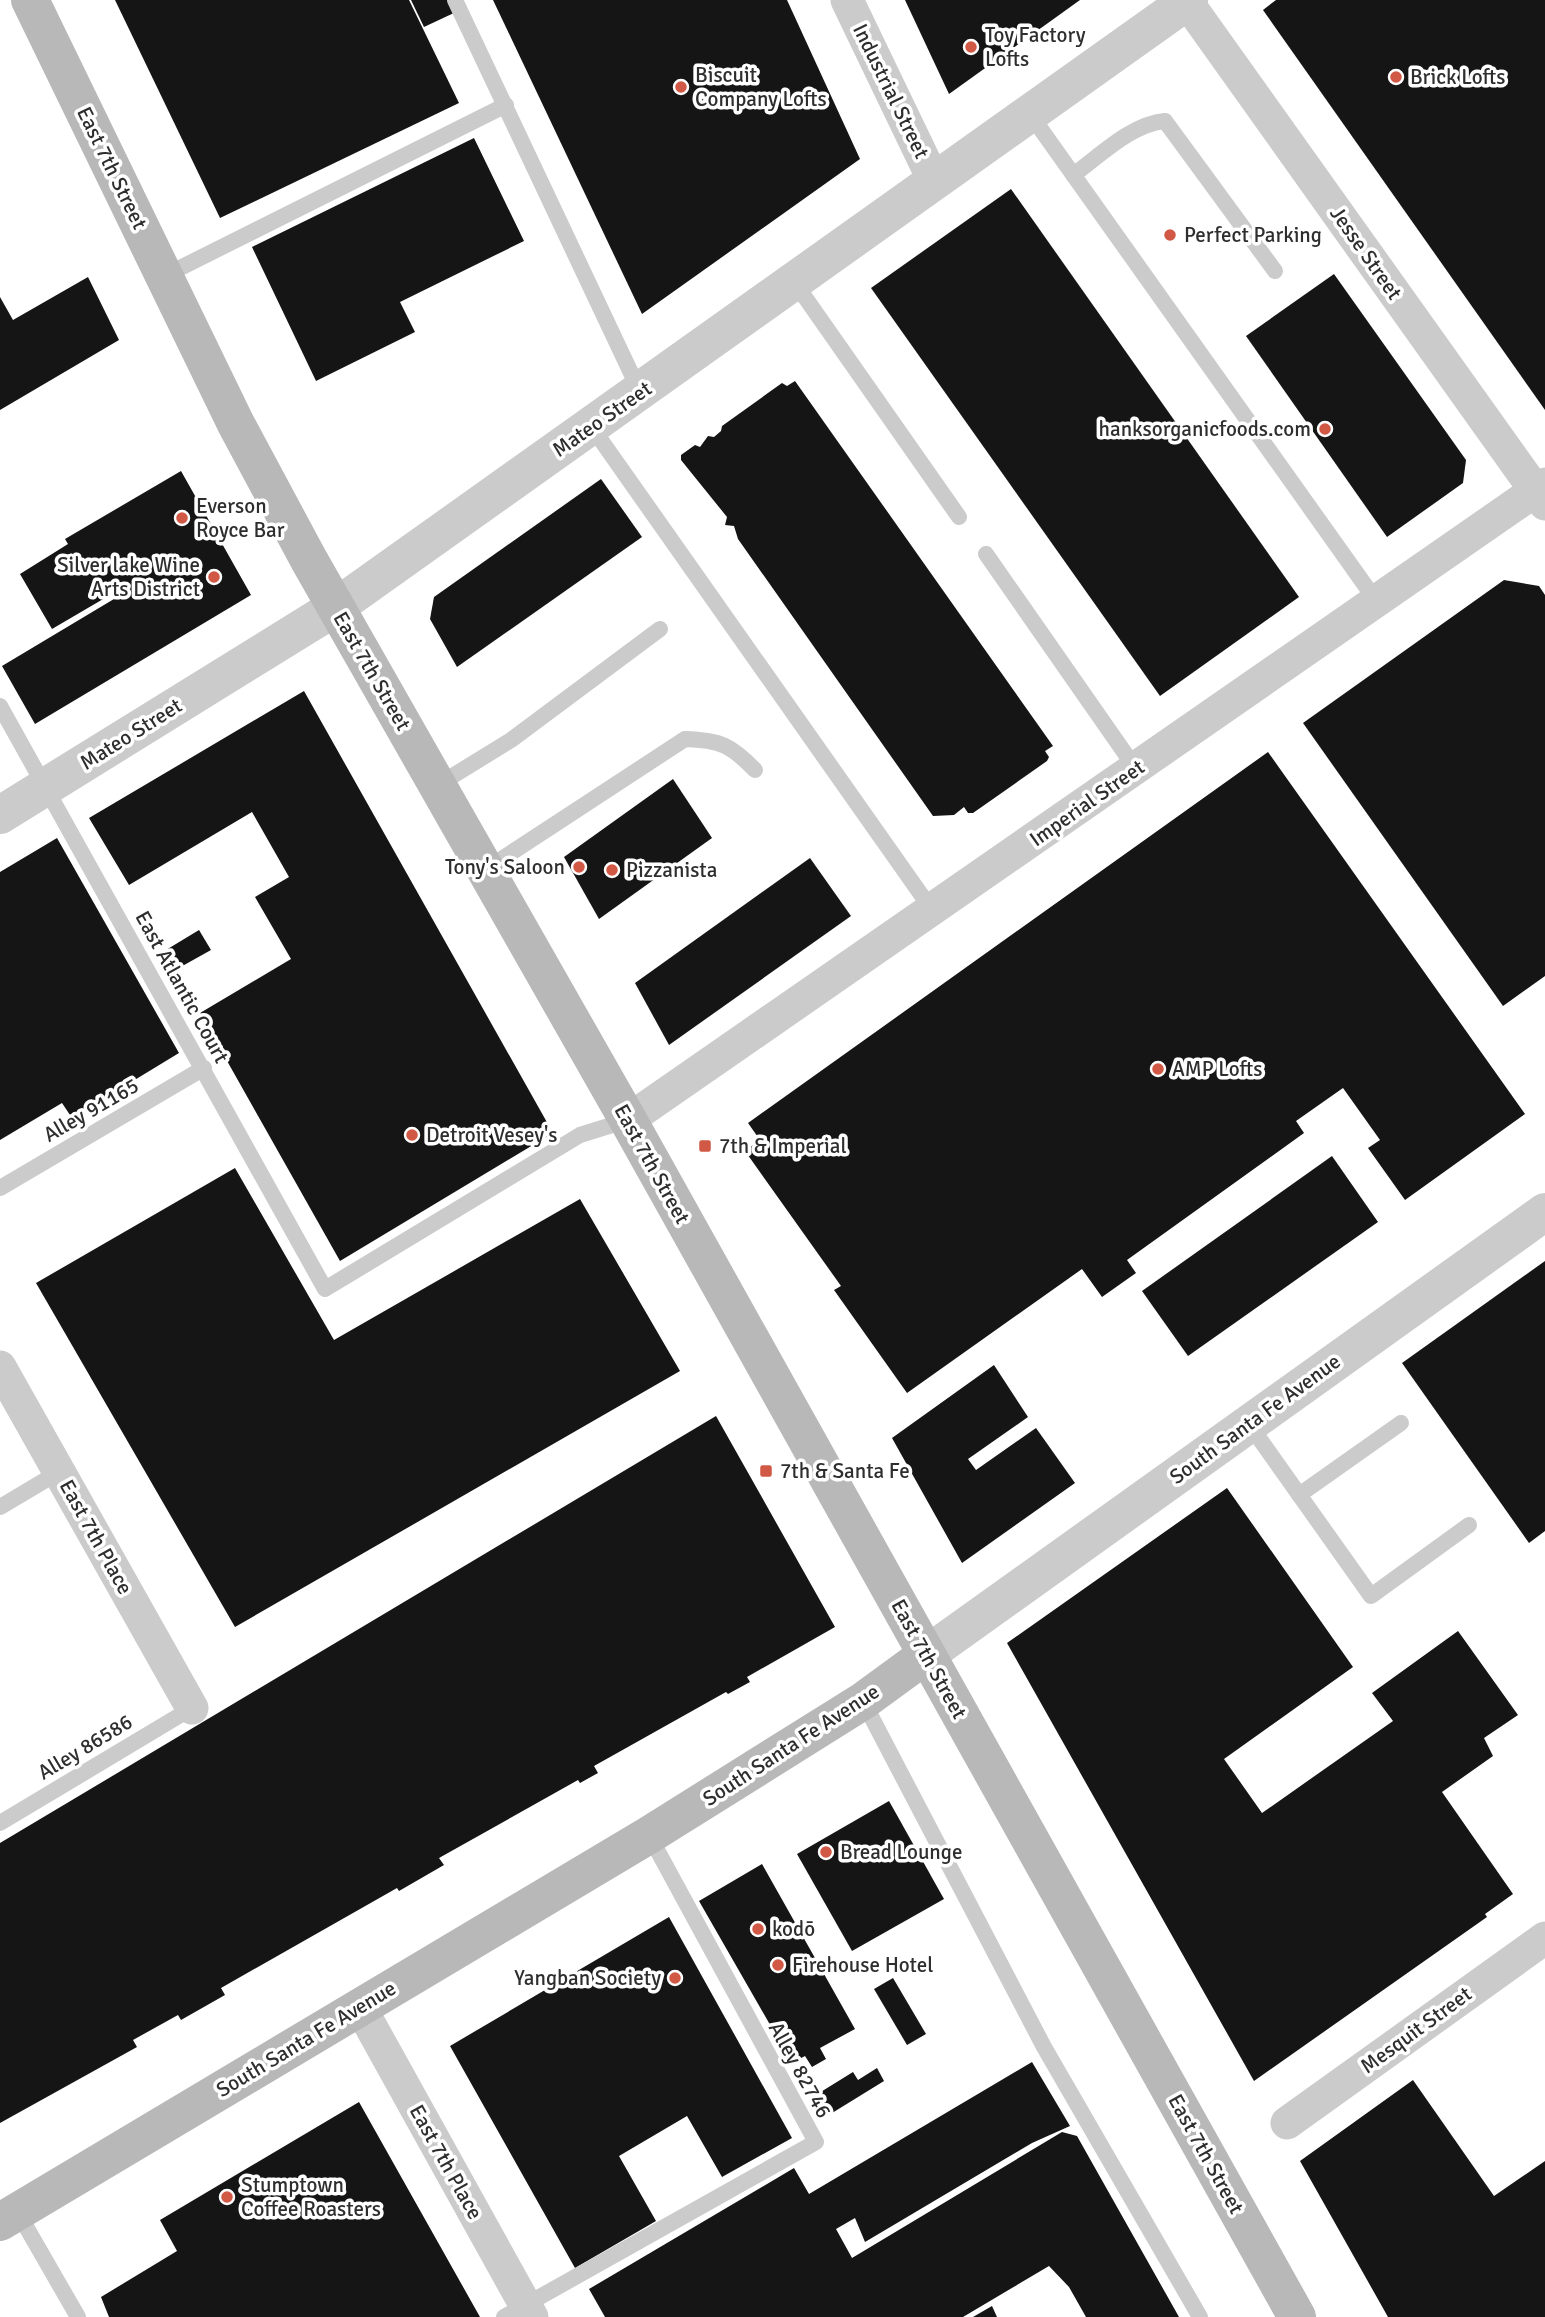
<svg xmlns="http://www.w3.org/2000/svg" width="1545" height="2317" viewBox="0 0 1545 2317" font-family="Signika,sans-serif">
	<style>
		.building { fill: #151515 }
		.lines { fill: none; stroke-linecap: round; stroke-linejoin: round }
		.service { stroke: #cbcbcb; stroke-width: 16 }
		.minor { stroke: #cbcbcb; stroke-width: 33 }
		.tertiary { stroke: #cbcbcb; stroke-width: 38 }
		.secondary { stroke: #b8b8b8; stroke-width: 38 }
		.poi-dot { fill: #d05844; stroke: #fff; stroke-width: 2.5 }
		.labels { text-anchor: middle; stroke-width: 7; stroke-linejoin: round; paint-order: stroke }
		.poi-label { font-size: 21px; fill: #2e2e2e; stroke: #fff; text-anchor: start }
		.street-label { font-size: 21px; fill: #2e2e2e; stroke: #fff }
	</style>
	<rect width="100%" height="100%" fill="#fff"/>
	<!-- building -->
	<g class="building">
		<path d="M 115,0 L 409,0 L 459,103 L 220,218 Z"/>
		<path d="M 411,0 L 451,0 L 456,12 L 424,27 Z"/>
		<path d="M 493,0 L 787,0 L 860,159 L 642,314 Z"/>
		<path d="M 905,0 L 1080,0 L 949,94 Z"/>
		<path d="M 1276,0 L 1545,0 L 1545,410 L 1263,10 Z"/>
		<path d="M 474,138 L 524,241 L 400,302 L 415,332 L 316,381 L 252,247 Z"/>
		<path d="M 1011,189 L 1299,597 L 1160,696 L 871,288 Z"/>
		<path d="M 1334,274 L 1466,460 L 1463,483 L 1387,537 L 1246,336 Z"/>
		<path d="M 88,277 L 119,340 L 0,410 L 0,297 L 13,320 Z"/>
		<path d="M 795,381 L 1053,746 L 1045,751 L 1049,757 L 1047,761 L 973,813 L 968,813 L 964,807 L 954,815 L 933,816 L 738,539 L 734,526 L 725,525 L 727,517 L 681,460 L 681,455 L 695,445 L 700,447 L 708,436 L 714,437 L 721,431 L 722,426 L 782,383 L 787,386 Z"/>
		<path d="M 181,471 L 251,595 L 35,724 L 2,666 L 124,593 L 122,588 L 52,629 L 20,574 L 68,544 L 65,539 Z"/>
		<path d="M 601,479 L 642,537 L 457,667 L 430,619 L 434,597 Z"/>
		<path d="M 1504,580 L 1539,586 L 1545,595 L 1545,976 L 1503,1006 L 1303,723 Z"/>
		<path d="M 304,691 L 553,1133 L 340,1261 L 200,1013 L 291,959 L 255,897 L 289,877 L 252,812 L 129,885 L 89,818 Z"/>
		<path d="M 1268,752 L 1525,1114 L 1405,1200 L 1368,1148 L 1380,1140 L 1343,1088 L 1296,1121 L 1304,1133 L 1127,1260 L 1136,1273 L 1102,1297 L 1082,1269 L 907,1393 L 834,1290 L 841,1286 L 745,1151 L 760,1140 L 748,1123 Z"/>
		<path d="M 673,779 L 712,838 L 599,919 L 564,857 Z"/>
		<path d="M 57,838 L 179,1053 L 72,1118 L 62,1103 L 0,1140 L 0,872 Z"/>
		<path d="M 810,858 L 851,916 L 669,1045 L 635,983 Z"/>
		<path d="M 199,930 L 211,950 L 177,969 L 166,950 Z"/>
		<path d="M 1332,1156 L 1378,1222 L 1188,1356 L 1142,1291 Z"/>
		<path d="M 235,1168 L 334,1340 L 580,1199 L 680,1371 L 235,1627 L 36,1283 Z"/>
		<path d="M 1545,1261 L 1545,1531 L 1529,1543 L 1402,1363 Z"/>
		<path d="M 994,1365 L 1028,1417 L 968,1459 L 976,1470 L 1036,1428 L 1075,1483 L 962,1563 L 892,1438 Z"/>
		<path d="M 716,1416 L 835,1627 L 747,1677 L 750,1682 L 728,1694 L 726,1692 L 594,1766 L 598,1773 L 580,1783 L 578,1780 L 439,1858 L 444,1865 L 399,1891 L 397,1888 L 221,1988 L 225,1995 L 181,2020 L 178,2015 L 133,2040 L 137,2047 L 0,2123 L 0,1843 Z"/>
		<path d="M 1227,1488 L 1353,1667 L 1224,1759 L 1262,1813 L 1393,1721 L 1372,1693 L 1458,1631 L 1518,1715 L 1484,1738 L 1493,1756 L 1442,1792 L 1513,1894 L 1485,1914 L 1487,1917 L 1254,2081 L 1007,1643 Z"/>
		<path d="M 889,1801 L 944,1899 L 852,1951 L 797,1854 Z"/>
		<path d="M 762,1864 L 855,2029 L 820,2048 L 826,2059 L 812,2067 L 805,2056 L 792,2063 L 699,1901 Z"/>
		<path d="M 669,1917 L 792,2138 L 722,2177 L 687,2116 L 619,2156 L 656,2221 L 575,2268 L 450,2046 Z"/>
		<path d="M 893,1978 L 926,2034 L 907,2045 L 874,1989 Z"/>
		<path d="M 1032,2062 L 1070,2126 L 1032,2143 L 865,2242 L 855,2218 L 836,2229 L 852,2258 L 1062,2132 L 1077,2136 L 1179,2317 L 1086,2317 L 1069,2287 L 1049,2266 L 963,2317 L 605,2317 L 589,2289 L 794,2168 L 809,2194 Z"/>
		<path d="M 877,2068 L 884,2081 L 824,2118 L 811,2098 L 853,2072 L 858,2080 Z"/>
		<path d="M 1413,2080 L 1494,2196 L 1545,2161 L 1545,2317 L 1388,2317 L 1300,2161 Z"/>
		<path d="M 359,2102 L 480,2317 L 109,2317 L 101,2297 L 177,2251 L 160,2220 Z"/>
		<path d="M 992,2306 L 997,2317 L 973,2317 Z"/>
	</g>
	<g class="lines">
		<!-- service -->
		<g class="service">
			<path d="M 455,0 L 640,392"/>
			<path d="M 1030,114 L 1377,602"/>
			<path d="M 1073,175 C 1100,156 1131,124 1165,121 L 1275,271"/>
			<path d="M 164,276 L 506,105"/>
			<path d="M 795,283 L 959,517"/>
			<path d="M 591,426 L 932,910"/>
			<path d="M 986,554 L 1136,769"/>
			<path d="M 0,706 L 325,1289 L 580,1135 L 628,1120"/>
			<path d="M 438,785 L 511,740 L 660,629"/>
			<path d="M 485,870 L 685,739 C 720,740 731,745 755,770"/>
			<path d="M 0,1188 L 204,1068"/>
			<path d="M 1249,1424 L 1371,1596 L 1469,1525"/>
			<path d="M 1299,1495 L 1401,1423"/>
			<path d="M 0,1507 L 59,1472"/>
			<path d="M 863,1701 L 1044,2047 L 1200,2317"/>
			<path d="M 0,1823 L 192,1708"/>
			<path d="M 17,2211 L 78,2317"/>
			<path d="M 504,2317 L 816,2142 L 649,1835"/>
		</g>
		<!-- minor -->
		<g class="minor">
			<path d="M 847,0 L 935,183"/>
			<path d="M 1187,2 L 1545,504"/>
			<path d="M 628,1120 L 1545,484"/>
			<path d="M 0,1367 L 192,1708"/>
			<path d="M 360,2007 L 532,2317"/>
			<path d="M 1287,2123 L 1545,1938"/>
		</g>
		<!-- tertiary -->
		<g class="tertiary">
			<path d="M 0,815 L 336,607 L 1189,0"/>
			<path d="M 926,1655 L 1545,1212"/>
		</g>
		<!-- secondary -->
		<g class="secondary">
			<path d="M 30,0 L 236,424 L 309,560 L 628,1120 L 1297,2317"/>
			<path d="M 0,2222 L 649,1835 L 863,1701 L 926,1655"/>
		</g>
	</g>
	<!-- markers -->
	<g class="poi-dot">
		<circle cx="971" cy="47" r="7"/>
		<circle cx="1396" cy="77" r="7"/>
		<circle cx="681" cy="87" r="7"/>
		<circle cx="1170" cy="235" r="7"/>
		<circle cx="1325" cy="429" r="7"/>
		<circle cx="182" cy="518" r="7"/>
		<circle cx="214" cy="577" r="7"/>
		<circle cx="579" cy="867" r="7"/>
		<circle cx="612" cy="870" r="7"/>
		<circle cx="1158" cy="1069" r="7"/>
		<circle cx="412" cy="1135" r="7"/>
		<rect x="698" y="1139" width="14" height="14" rx="3.5"/>
		<rect x="759" y="1464" width="14" height="14" rx="3.5"/>
		<circle cx="826" cy="1852" r="7"/>
		<circle cx="758" cy="1929" r="7"/>
		<circle cx="778" cy="1965" r="7"/>
		<circle cx="675" cy="1978" r="7"/>
		<circle cx="227" cy="2197" r="7"/>
	</g>
	<g class="labels">
		<!-- poi labels -->
		<g class="poi-label">
			<text x="985" y="42">Toy Factory<tspan x="985" dy="24">Lofts</tspan></text>
			<text x="695" y="82">Biscuit<tspan x="695" dy="24">Company Lofts</tspan></text>
			<text x="1410" y="84">Brick Lofts</text>
			<text x="1184" y="242">Perfect Parking</text>
			<text x="1311" y="436" text-anchor="end">hanksorganicfoods.com</text>
			<text x="196" y="513">Everson<tspan x="196" dy="24">Royce Bar</tspan></text>
			<text x="200" y="572" text-anchor="end">Silver lake Wine<tspan x="200" dy="24">Arts District</tspan></text>
			<text x="565" y="874" text-anchor="end">Tony's Saloon</text>
			<text x="626" y="877">Pizzanista</text>
			<text x="1172" y="1076">AMP Lofts</text>
			<text x="426" y="1142">Detroit Vesey's</text>
			<text x="719" y="1153">7th &amp; Imperial</text>
			<text x="780" y="1478">7th &amp; Santa Fe</text>
			<text x="840" y="1859">Bread Lounge</text>
			<text x="772" y="1936">kodō</text>
			<text x="792" y="1972">Firehouse Hotel</text>
			<text x="661" y="1985" text-anchor="end">Yangban Society</text>
			<text x="241" y="2192">Stumptown<tspan x="241" dy="24">Coffee Roasters</tspan></text>
		</g>
		<!-- street labels -->
		<g class="street-label">
			<text transform="translate(891 91) rotate(64)" y="7">Industrial Street</text>
			<text transform="translate(112 168) rotate(64)" y="7">East 7th Street</text>
			<text transform="translate(1366 253) rotate(55)" y="7">Jesse Street</text>
			<text transform="translate(602 419) rotate(-35)" y="7">Mateo Street</text>
			<text transform="translate(372 671) rotate(60)" y="7">East 7th Street</text>
			<text transform="translate(131 734) rotate(-32)" y="7">Mateo Street</text>
			<text transform="translate(1087 803) rotate(-35)" y="7">Imperial Street</text>
			<text transform="translate(182 987) rotate(61)" y="7">East Atlantic Court</text>
			<text transform="translate(91 1110) rotate(-30)" y="7">Alley 91165</text>
			<text transform="translate(652 1164) rotate(61)" y="7">East 7th Street</text>
			<text transform="translate(1255 1419) rotate(-36)" y="7">South Santa Fe Avenue</text>
			<text transform="translate(96 1537) rotate(61)" y="7">East 7th Place</text>
			<text transform="translate(929 1659) rotate(61)" y="7">East 7th Street</text>
			<text transform="translate(791 1745) rotate(-33)" y="7">South Santa Fe Avenue</text>
			<text transform="translate(85 1747) rotate(-31)" y="7">Alley 86586</text>
			<text transform="translate(1416 2030) rotate(-36)" y="7">Mesquit Street</text>
			<text transform="translate(306 2039) rotate(-31)" y="7">South Santa Fe Avenue</text>
			<text transform="translate(800 2070) rotate(61)" y="7">Alley 82746</text>
			<text transform="translate(1206 2154) rotate(61)" y="7">East 7th Street</text>
			<text transform="translate(446 2162) rotate(61)" y="7">East 7th Place</text>
		</g>
	</g>
</svg>
